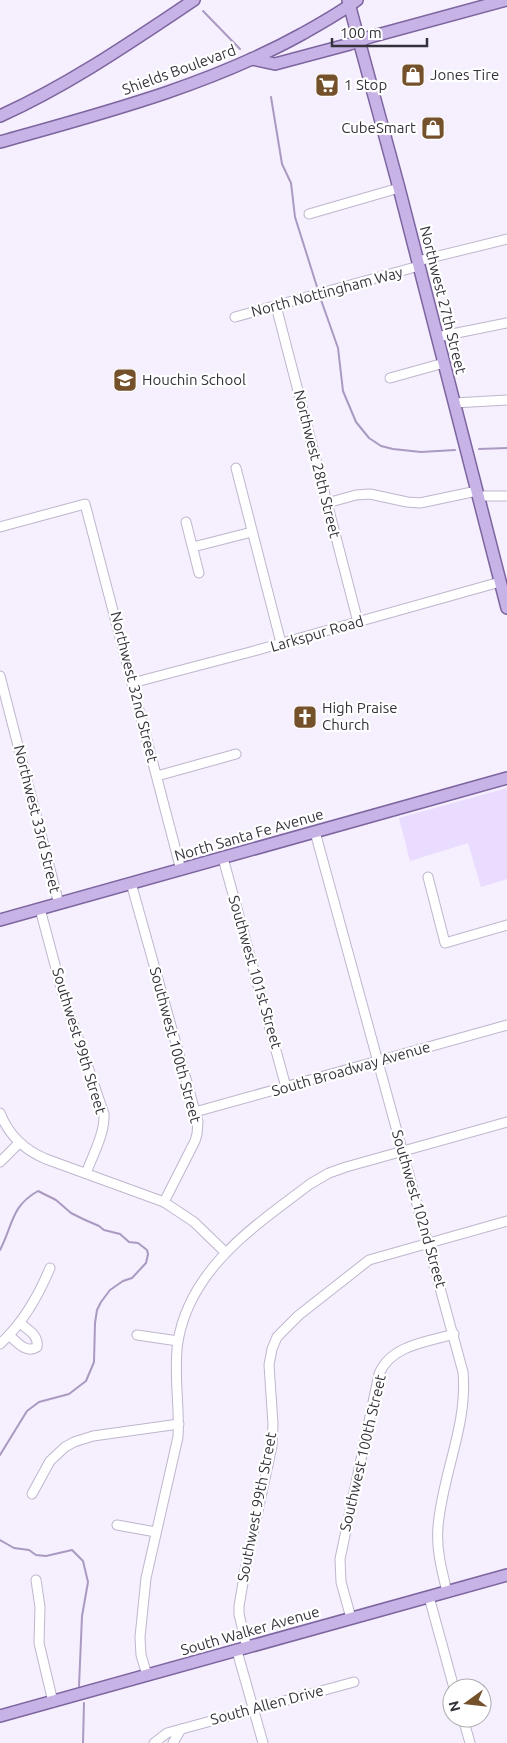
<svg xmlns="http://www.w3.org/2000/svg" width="507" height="1743" viewBox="0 0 507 1743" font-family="Ubuntu,sans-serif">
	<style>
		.green { fill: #e9dcff }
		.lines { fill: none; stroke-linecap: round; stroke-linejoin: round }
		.stream { stroke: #aa9ac2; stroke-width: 2 }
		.minor-casing { stroke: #bfb6ce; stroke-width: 11 }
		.major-casing { stroke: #7d659f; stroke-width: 14 }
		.minor { stroke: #fff; stroke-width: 9 }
		.major { stroke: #c8b3e6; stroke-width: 11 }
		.labels { text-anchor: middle; stroke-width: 4.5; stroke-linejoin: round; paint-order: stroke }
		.street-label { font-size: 15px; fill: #36323c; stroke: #fff }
		.poi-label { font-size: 15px; fill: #36323c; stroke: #fff; text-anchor: start }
	</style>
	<rect width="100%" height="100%" fill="#f5effe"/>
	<!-- green -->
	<path class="green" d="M 507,788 L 507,879 L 481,887 L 468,843 L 410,861 L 399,818 Z"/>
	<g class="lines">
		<!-- stream -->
		<g class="stream">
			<path d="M 203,11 L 240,49"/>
			<path d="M 271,97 L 282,164 L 291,183 L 295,217 L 318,290"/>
			<path d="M 320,297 L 338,348 L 343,391 L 356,422 L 369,438 L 381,446 L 393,449 L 421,452 L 455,450"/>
			<path d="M 479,449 L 507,448"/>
			<path d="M 0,1250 C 13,1225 11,1206 38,1191 L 56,1200 L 71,1213 L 83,1219 L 99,1226 L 104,1230 L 120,1234 L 129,1242 L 138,1243 L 147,1250 L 148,1254 L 146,1263 L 132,1278 L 123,1281 L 110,1290 L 101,1302 L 97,1310 L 95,1323 L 94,1362 L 86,1381 L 69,1394 L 39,1402 L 27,1411 L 0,1455"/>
			<path d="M 0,1540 L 14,1548 L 29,1550 L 36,1555 L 46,1556 L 72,1550 L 83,1561 L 88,1582 L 82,1616 L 79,1686"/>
			<path d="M 83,1743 L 84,1703"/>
		</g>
		<!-- minor casing -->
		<g class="minor-casing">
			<g id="minor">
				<path d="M 309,214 L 399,188"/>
				<path d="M 418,261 L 507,239"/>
				<path d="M 276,306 L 358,622"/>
				<path d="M 235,317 L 419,266"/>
				<path d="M 437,337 L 507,323"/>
				<path d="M 390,378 L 444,363"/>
				<path d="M 454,403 L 507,400"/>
				<path d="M 236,468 L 281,643"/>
				<path d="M 478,496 L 507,496"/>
				<path d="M 327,503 L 356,495 L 370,494 L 407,502 L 420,503 L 477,491"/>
				<path d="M 186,522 L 199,573"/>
				<path d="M 0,527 L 85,504 L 181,870"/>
				<path d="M 193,547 L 252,532"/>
				<path d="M 0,676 L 59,904"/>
				<path d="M 132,683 L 254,651 L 500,582"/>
				<path d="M 157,776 L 236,754"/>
				<path d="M 315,832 L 463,1372 C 468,1425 442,1475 438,1527 C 436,1549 442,1571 447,1592"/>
				<path d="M 223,858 L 286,1087"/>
				<path d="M 428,877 L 445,943 L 507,925"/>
				<path d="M 131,883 L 198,1122 L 197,1134 L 195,1141 L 164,1202"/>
				<path d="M 40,909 L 62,991 L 104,1114 C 105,1133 93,1155 86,1173"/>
				<path d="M 195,1112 L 507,1025"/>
				<path d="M 0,1113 C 9,1136 24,1150 46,1159 L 164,1202 L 194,1222 L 225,1252"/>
				<path d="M 0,1162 L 19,1143"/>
				<path d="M 9,1335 C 17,1342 26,1354 37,1347 C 39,1335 28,1330 20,1323"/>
				<path d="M 137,1335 L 178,1341"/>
				<path d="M 0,1344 C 23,1323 38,1297 50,1268"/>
				<path d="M 32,1494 L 50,1461 L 65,1447 L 74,1442 L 93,1436 L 179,1424"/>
				<path d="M 117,1525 L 156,1532"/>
				<path d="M 36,1580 L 40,1607 L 39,1643 L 53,1702"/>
				<path d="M 429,1597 L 454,1688"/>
				<path d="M 351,1618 L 341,1582 L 340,1559 L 379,1374 C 391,1345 427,1342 454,1334"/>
				<path d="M 247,1648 L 239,1614 L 239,1606 L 245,1571 L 272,1446 L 273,1424 L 269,1365 L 272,1349 L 277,1337 L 299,1315 L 369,1260 L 507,1221"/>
				<path d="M 237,1651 L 263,1743"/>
				<path d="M 147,1675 L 141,1655 L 140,1637 L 146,1578 L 178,1437 C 180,1405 173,1372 178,1341 C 191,1267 255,1226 310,1184 L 329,1173 L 346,1167 L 507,1122"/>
				<path d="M 463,1718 L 470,1743"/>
				<path d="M 154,1743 L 167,1733 L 354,1682"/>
				<path d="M 173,1743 L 181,1729"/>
			</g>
		</g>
		<!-- major casing -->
		<g class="major-casing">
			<g id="major">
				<path d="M 348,0 L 399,188 L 507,608"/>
				<path d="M 252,59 L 275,64 L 350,44 L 370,37 L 506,0"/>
				<path d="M 0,116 C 69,85 131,42 194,0"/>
				<path d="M 0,142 C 103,113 208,86 302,34 C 320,24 340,13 357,0"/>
				<path d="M 0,920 L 507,778"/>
				<path d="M 0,1716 L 507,1575"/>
			</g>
		</g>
		<!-- minor -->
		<use href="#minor" class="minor"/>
		<!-- major -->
		<use href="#major" class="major"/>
	</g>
	<!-- icons -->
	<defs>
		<g id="shop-square" transform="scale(1.25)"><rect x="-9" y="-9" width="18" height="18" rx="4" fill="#75512b" stroke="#fff"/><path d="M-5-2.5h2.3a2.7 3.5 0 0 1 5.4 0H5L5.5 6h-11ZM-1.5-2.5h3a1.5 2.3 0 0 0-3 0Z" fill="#fff"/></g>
		<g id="supermarket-square" transform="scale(1.25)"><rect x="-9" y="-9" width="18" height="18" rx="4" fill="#75512b" stroke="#fff"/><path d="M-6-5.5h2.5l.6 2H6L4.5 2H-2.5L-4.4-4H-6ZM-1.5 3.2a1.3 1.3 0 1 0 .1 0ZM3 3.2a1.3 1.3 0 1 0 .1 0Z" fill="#fff"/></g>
		<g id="school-square" transform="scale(1.25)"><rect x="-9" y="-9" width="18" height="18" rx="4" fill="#75512b" stroke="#fff"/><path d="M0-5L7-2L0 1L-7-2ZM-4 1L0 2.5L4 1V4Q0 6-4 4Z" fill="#fff"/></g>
		<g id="church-square" transform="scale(1.25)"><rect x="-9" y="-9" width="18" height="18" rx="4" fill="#75512b" stroke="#fff"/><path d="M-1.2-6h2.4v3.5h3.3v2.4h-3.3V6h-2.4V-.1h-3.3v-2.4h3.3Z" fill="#fff"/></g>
	</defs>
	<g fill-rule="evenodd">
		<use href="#shop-square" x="413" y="75"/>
		<use href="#supermarket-square" x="327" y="85"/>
		<use href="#shop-square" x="433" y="128"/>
		<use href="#school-square" x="125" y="380"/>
		<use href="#church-square" x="305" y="717"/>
	</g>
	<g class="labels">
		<!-- street labels -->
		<g class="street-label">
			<text transform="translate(179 70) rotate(-20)" y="5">Shields Boulevard</text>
			<text transform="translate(327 292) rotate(-15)" y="5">North Nottingham Way</text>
			<text transform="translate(443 300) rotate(76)" y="5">Northwest 27th Street</text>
			<text transform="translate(317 464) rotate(76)" y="5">Northwest 28th Street</text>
			<text transform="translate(317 634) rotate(-16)" y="5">Larkspur Road</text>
			<text transform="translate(134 687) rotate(76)" y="5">Northwest 32nd Street</text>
			<text transform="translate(37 819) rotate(76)" y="5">Northwest 33rd Street</text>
			<text transform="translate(249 835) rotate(-16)" y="5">North Santa Fe Avenue</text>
			<text transform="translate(255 972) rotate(74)" y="5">Southwest 101st Street</text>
			<text transform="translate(79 1041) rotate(73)" y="5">Southwest 99th Street</text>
			<text transform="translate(175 1045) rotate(75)" y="5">Southwest 100th Street</text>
			<text transform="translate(351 1069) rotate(-16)" y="5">South Broadway Avenue</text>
			<text transform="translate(419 1209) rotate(74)" y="5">Southwest 102nd Street</text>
			<text transform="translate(363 1453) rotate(-77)" y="5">Southwest 100th Street</text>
			<text transform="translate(257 1507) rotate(-79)" y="5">Southwest 99th Street</text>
			<text transform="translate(250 1631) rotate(-16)" y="5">South Walker Avenue</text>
			<text transform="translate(267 1705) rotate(-15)" y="5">South Allen Drive</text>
		</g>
		<!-- poi labels -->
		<g class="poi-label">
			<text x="430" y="80">Jones Tire</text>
			<text x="344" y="90">1 Stop</text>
			<text x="416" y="133" text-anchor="end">CubeSmart</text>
			<text x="142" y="385">Houchin School</text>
			<text x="322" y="713">High Praise<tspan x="322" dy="17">Church</tspan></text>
		</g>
	</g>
	<!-- north arrow -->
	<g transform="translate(467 1703) rotate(255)"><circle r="24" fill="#ffffff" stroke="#afadb1"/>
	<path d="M0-4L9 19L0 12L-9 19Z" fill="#75512b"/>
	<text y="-8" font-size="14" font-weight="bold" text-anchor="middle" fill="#36323c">N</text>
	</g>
	<!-- scale -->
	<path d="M332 38v8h95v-8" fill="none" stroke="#36323c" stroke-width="2.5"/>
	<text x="340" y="38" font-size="15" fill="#36323c" stroke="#ffffff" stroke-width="4" paint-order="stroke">100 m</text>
</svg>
